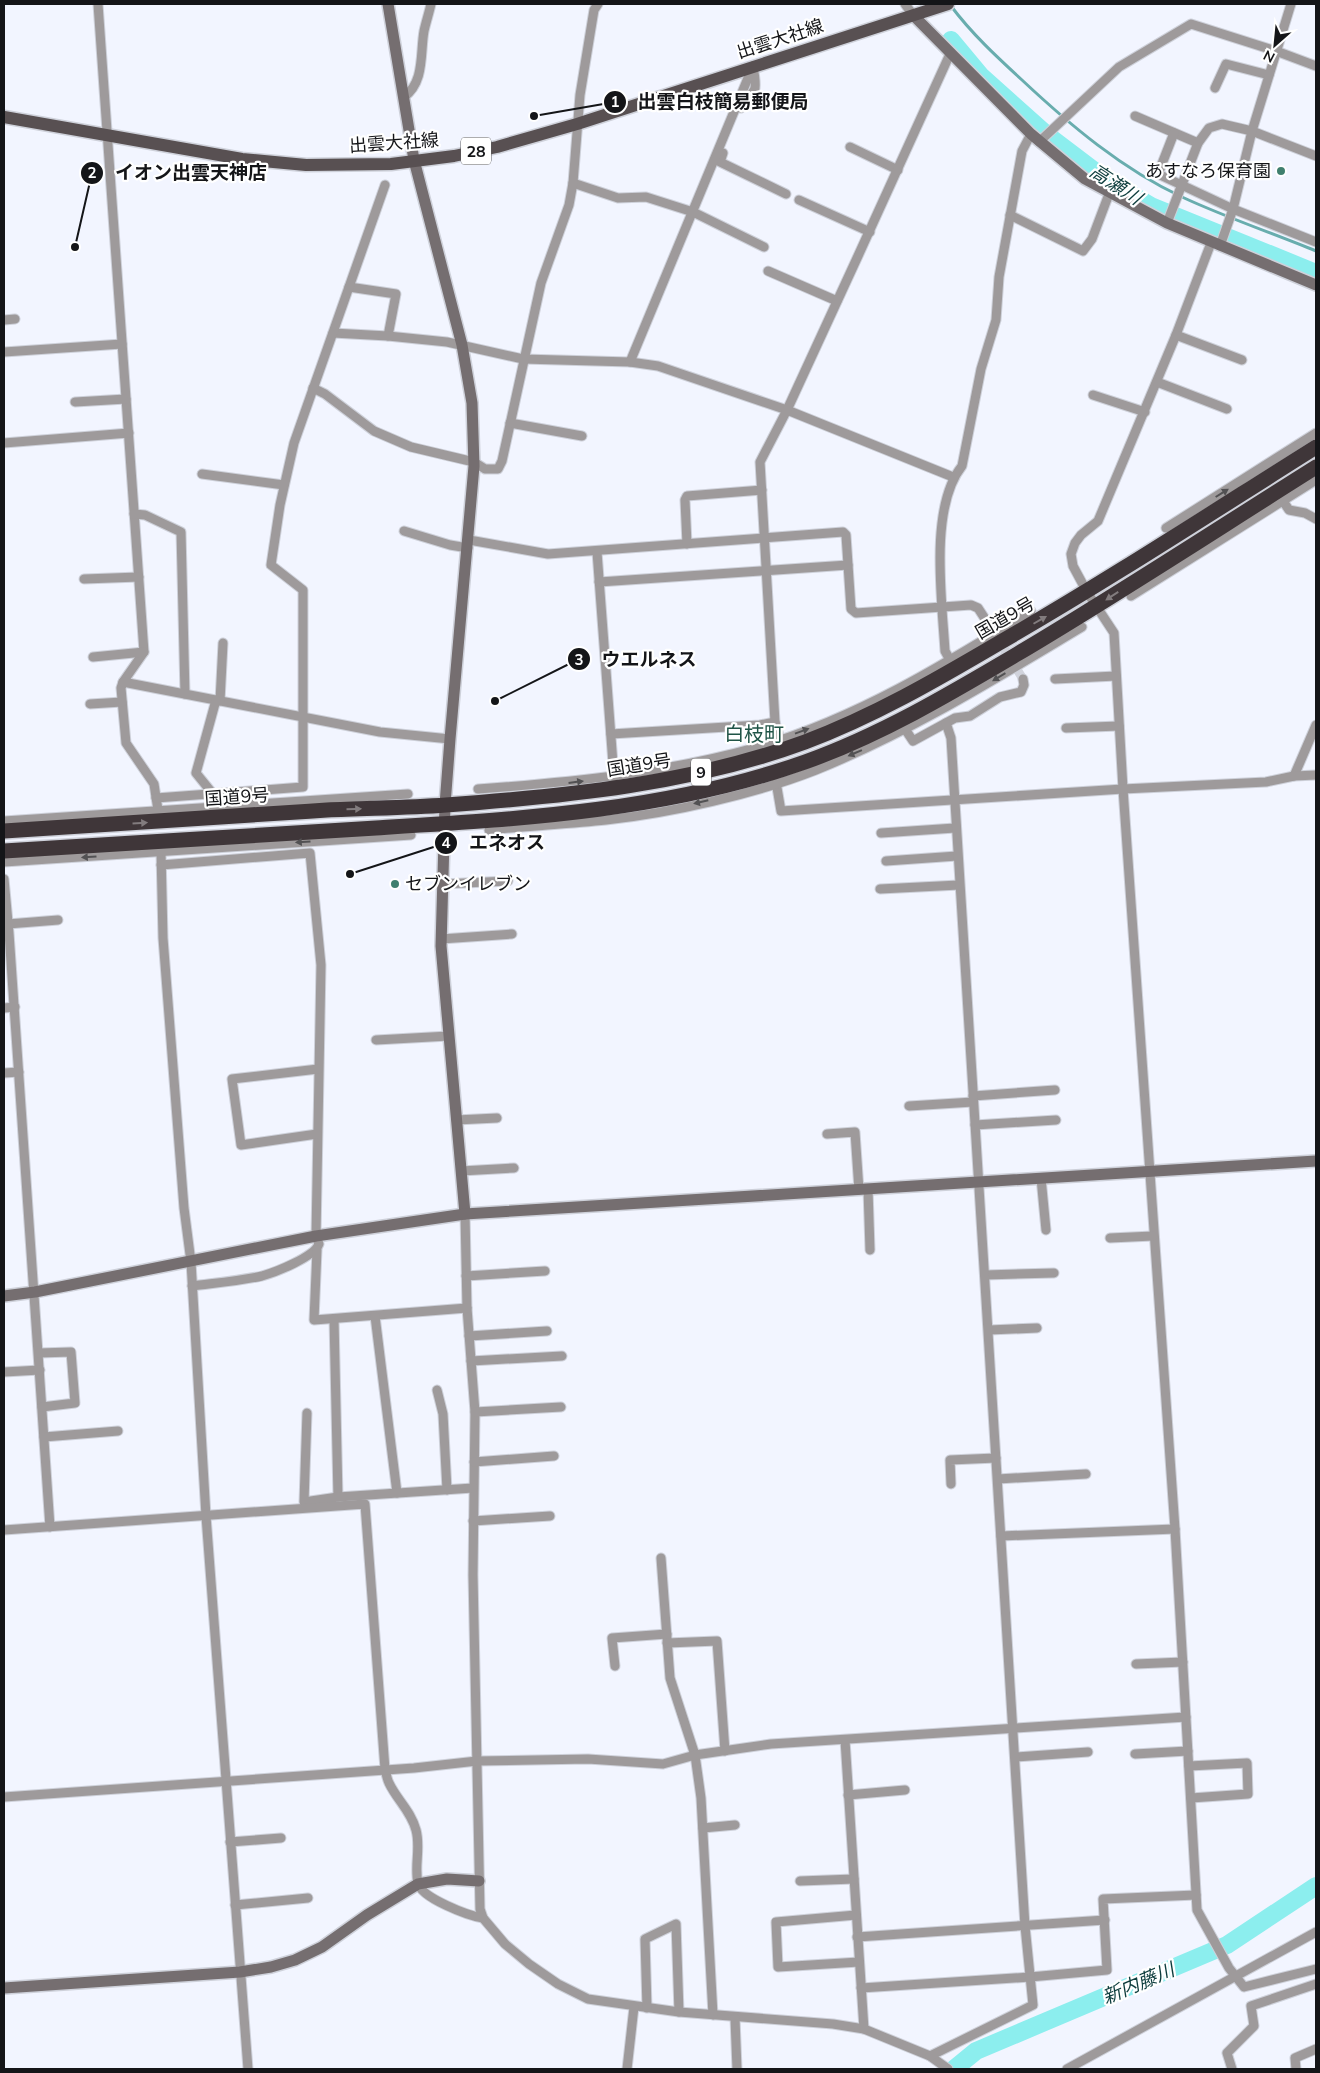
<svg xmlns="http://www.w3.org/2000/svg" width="1320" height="2073" viewBox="0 0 1320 2073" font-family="Mulish,'Noto Sans JP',sans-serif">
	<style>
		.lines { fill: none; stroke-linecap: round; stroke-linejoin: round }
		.stream { stroke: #68adae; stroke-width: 3 }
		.river { stroke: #8ceeee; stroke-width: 18 }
		.street-tunnel { stroke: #d1d3dc; stroke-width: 9; stroke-dasharray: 9 4.5; stroke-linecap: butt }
		.street-casing { stroke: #ced1da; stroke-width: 11 }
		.secondary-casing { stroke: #ced1da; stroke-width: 14 }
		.primary-casing { stroke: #ced1da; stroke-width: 15 }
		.highway-casing { stroke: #ced1da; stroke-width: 18 }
		.street { stroke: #9e9a9b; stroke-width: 9 }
		.secondary { stroke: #756e70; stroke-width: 11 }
		.primary { stroke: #585052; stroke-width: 12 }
		.highway { stroke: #3f3639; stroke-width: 15 }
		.oneway { fill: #525153 }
		.oneway2 { fill: #827c7e }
		.poi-dot { fill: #3f7f6e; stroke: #fff; stroke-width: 2 }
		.labels { text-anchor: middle; stroke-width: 4.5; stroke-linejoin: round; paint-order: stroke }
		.shield { fill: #fff; stroke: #5a5b5d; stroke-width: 1 }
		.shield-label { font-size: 16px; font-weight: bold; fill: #141518 }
		.street-label { font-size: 18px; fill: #141518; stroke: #fff }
		.poi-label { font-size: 18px; fill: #141518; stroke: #fff; text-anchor: end }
		.water-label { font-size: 19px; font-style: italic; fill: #0d3d3d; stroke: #fff }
		.quarter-label { font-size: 20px; fill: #205447; stroke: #fff }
		.leader { fill: none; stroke: #141518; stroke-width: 2 }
		.callout-dot { fill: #141518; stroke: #fff; stroke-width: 2 }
		.mark-label { font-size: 15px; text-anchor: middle; font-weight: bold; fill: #fff }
		.callout-label { font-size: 19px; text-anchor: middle; font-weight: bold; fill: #141518; stroke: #fff; stroke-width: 4.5; stroke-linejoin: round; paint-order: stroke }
	</style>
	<rect width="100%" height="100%" fill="#f2f5ff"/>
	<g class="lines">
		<!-- stream -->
		<path class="stream" d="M 951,6 C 972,34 997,57 1022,80 C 1070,125 1122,169 1182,197 C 1225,217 1272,233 1316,251"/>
		<!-- river -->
		<g class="river">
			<path d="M 951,40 L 981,76 L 1047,135 L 1105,179 L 1151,206 L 1316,273"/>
			<path d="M 954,2069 L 976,2051 L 1227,1945 L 1316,1886"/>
		</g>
		<!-- street-tunnel -->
		<path class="street-tunnel" d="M 989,625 L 1023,679"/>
		<!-- street casing -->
		<g class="street-casing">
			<g id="street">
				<path d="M 98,4 L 144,652 L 123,682 L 121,688 L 126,743 L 154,784 L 158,810"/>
				<path d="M 905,4 L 913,15"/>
				<path d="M 1215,88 L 1226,64 L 1269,75"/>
				<path d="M 404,97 C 425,82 420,53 424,31 C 426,22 429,13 431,4"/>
				<path d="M 741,108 C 744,100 754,93 755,88 C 756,81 754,73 753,66"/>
				<path d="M 1135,116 L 1198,143"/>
				<path d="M 1174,133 L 1158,174 L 1233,209 L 1316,242"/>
				<path d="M 1039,142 L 1119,67 L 1191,24 L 1276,51 L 1316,66"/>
				<path d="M 850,147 L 898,170"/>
				<path d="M 723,153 L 720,162 L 786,194"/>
				<path d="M 573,183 L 618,198 L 646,197 L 693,212 L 764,247"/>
				<path d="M 799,200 L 870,232"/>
				<path d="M 1010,215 L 1083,251 L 1092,239 L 1109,194"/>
				<path d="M 1167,223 L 1198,143 L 1209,128 L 1222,124 L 1252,131 L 1316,156"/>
				<path d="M 1211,243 L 1176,335 L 1098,521 L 1081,535 L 1075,543 L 1071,554 L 1073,566 L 1087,592 L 1114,633 L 1123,789 L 1175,1529 L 1197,1910 L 1229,1968 L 1244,1987 L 1316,1969"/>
				<path d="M 1220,246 L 1233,209 L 1252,131 L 1291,4"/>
				<path d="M 768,271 L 837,301"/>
				<path d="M 349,287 L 396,294 L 388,336"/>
				<path d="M 4,320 L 15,319"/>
				<path d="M 333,333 L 388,336 L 447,342 L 523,359 L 630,362 L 658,366 L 787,410 L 953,477"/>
				<path d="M 1176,335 L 1242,360"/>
				<path d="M 4,352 L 122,344"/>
				<path d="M 630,362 L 753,66"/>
				<path d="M 1157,382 L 1227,409"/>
				<path d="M 313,388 L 325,394 L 374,431 L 411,447 L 474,462 L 485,469 L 498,469 L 502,461 L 541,283 L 569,205 L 573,183 L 580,95 L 594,10 L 598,4"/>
				<path d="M 1093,395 L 1145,412"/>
				<path d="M 75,402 L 126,399"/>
				<path d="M 510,423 L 582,436"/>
				<path d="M 4,443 L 129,433"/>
				<path d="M 202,474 L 284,485"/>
				<path d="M 1283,501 L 1289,510 L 1305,513 L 1316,519"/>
				<path d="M 134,514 L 145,515 L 181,532 L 185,694"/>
				<path d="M 1166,528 L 1316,433"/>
				<path d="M 404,531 L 450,545 L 468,548"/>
				<path d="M 469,540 L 548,554 L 843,532 L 846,535 L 851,609 L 856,613 L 971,605 L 978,608 L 989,625"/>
				<path d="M 687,544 L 685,500 L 687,496 L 762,490"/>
				<path d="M 597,552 L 614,777"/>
				<path d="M 84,579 L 139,577"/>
				<path d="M 599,582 L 848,565"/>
				<path d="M 1131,596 L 1316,480"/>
				<path d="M 93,657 L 144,652"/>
				<path d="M 950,660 L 945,651 C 942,600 929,507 962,466 L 981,369 L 996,320 L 999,277 L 1022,151 L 1031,134"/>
				<path d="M 1055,679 L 1116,676"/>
				<path d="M 123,682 L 380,732 L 450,739"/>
				<path d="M 220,701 L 223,643"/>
				<path d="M 90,704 L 122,702"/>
				<path d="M 1066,728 L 1119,726"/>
				<path d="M 905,729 L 913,741 L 955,718 L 970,716 L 1000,697 L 1021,692 L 1024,685 L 1023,679"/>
				<path d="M 611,734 L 760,725 L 775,722"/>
				<path d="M 780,739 L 775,722 L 760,462 L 787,410 L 858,256 L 950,54"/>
				<path d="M 1294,776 L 1316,725"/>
				<path d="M 776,782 L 781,811 L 1123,789 L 1266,782 L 1294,776 L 1316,775"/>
				<path d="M 478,789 C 573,782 666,773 758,747 C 856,719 945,664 1031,611"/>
				<path d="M 213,794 L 196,773 L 216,700"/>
				<path d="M 156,798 L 303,787 L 303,590 L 271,565 L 280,505 L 294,443 L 385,185"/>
				<path d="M 4,821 L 408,794"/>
				<path d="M 489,830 C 528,826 567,824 606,820 C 671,813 755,794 816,770 C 910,732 995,679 1082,627"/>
				<path d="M 881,833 L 955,828"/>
				<path d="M 161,852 L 163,938 L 184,1208 L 191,1262 L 206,1516 L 248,2069"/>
				<path d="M 886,861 L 957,856"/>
				<path d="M 4,862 L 411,835"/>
				<path d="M 161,865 L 310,853 L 321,965 L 316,1236 L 319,1244 C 314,1257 276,1272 262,1276 C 239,1281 215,1283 192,1286"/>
				<path d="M 4,879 L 9,933 L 50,1527"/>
				<path d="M 443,884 L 508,881"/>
				<path d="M 880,889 L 959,885"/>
				<path d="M 8,924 L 58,920"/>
				<path d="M 441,939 L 512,934"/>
				<path d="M 4,1008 L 15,1007"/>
				<path d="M 376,1040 L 449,1036"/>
				<path d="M 4,1073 L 19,1072"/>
				<path d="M 973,1096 L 1055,1090"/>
				<path d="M 909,1106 L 973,1102"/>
				<path d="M 456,1120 L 497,1118"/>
				<path d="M 975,1125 L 1056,1120"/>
				<path d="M 317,1134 L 241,1145 L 232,1079 L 318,1069"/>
				<path d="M 827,1134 L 855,1132 L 859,1190"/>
				<path d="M 461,1171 L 514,1168"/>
				<path d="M 1041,1178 L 1046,1230"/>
				<path d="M 868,1189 L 870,1250"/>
				<path d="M 465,1214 L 467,1308 L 475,1412 L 473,1575 L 480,1909 L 483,1918 L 505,1944 L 529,1964 L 558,1984 L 588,1999 L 679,2012 L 833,2024 L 864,2029 L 930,2056 L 948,2069"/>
				<path d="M 1110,1238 L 1153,1236"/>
				<path d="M 317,1250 L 314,1320 L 467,1308"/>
				<path d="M 985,1275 L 1054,1273"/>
				<path d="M 466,1276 L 545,1271"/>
				<path d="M 375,1316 L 397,1493"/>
				<path d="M 334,1319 L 338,1497"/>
				<path d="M 989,1330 L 1037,1328"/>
				<path d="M 469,1336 L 547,1331"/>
				<path d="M 39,1353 L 71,1352 L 75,1403 L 42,1407"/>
				<path d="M 471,1361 L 562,1356"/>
				<path d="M 4,1372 L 40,1370"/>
				<path d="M 437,1390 L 443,1414 L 447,1490"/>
				<path d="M 475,1412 L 561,1407"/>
				<path d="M 307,1413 L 304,1502 L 338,1497 L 473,1488"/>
				<path d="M 44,1437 L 118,1431"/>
				<path d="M 474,1462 L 554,1456"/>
				<path d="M 998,1479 L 1086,1474"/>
				<path d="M 951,1484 L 950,1460 L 996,1458"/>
				<path d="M 473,1521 L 550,1516"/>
				<path d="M 4,1530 L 365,1504 L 385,1769 C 386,1773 387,1779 389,1783 C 397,1800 411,1811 416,1830 C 421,1848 414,1866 418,1883 C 421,1898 469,1916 483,1918"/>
				<path d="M 1001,1536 L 1175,1529"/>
				<path d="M 661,1558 L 670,1678 L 695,1755 L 701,1798 L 713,2015"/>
				<path d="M 667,1643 L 717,1641 L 725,1751"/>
				<path d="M 1136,1664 L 1183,1662"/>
				<path d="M 615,1666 L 612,1638 L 667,1634"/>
				<path d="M 845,1740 L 864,2029"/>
				<path d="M 1135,1754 L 1188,1751"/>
				<path d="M 1015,1757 L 1088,1752"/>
				<path d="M 1189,1766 L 1247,1763 L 1248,1794 L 1191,1798"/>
				<path d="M 848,1795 L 905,1790"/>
				<path d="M 4,1797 L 414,1768 L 477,1761 L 588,1759 L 663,1764 L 695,1755 L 771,1744 L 1186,1717"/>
				<path d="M 703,1828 L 735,1825"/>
				<path d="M 230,1842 L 281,1838"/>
				<path d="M 800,1881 L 854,1879"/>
				<path d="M 235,1905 L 308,1898"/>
				<path d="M 856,1915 L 776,1922 L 778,1967 L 859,1962"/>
				<path d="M 857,1937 L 1105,1920"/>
				<path d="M 861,1988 L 1030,1977 L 1107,1970 L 1103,1899 L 1196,1895"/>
				<path d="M 647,2008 L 645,1939 L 676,1924 L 679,2012"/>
				<path d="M 735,2018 L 737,2069"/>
				<path d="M 930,2056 L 1033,2005 L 1025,1926 L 951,738 L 946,723"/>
				<path d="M 627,2069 L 634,2007"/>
				<path d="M 1067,2069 L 1316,1932"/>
				<path d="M 1232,2069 L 1227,2053 L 1254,2026 L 1251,2006 L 1316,1984"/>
				<path d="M 1296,2069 L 1295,2058 L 1316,2049"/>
			</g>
		</g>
		<!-- secondary casing -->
		<g class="secondary-casing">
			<g id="secondary">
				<path d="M 388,4 L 414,160 L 462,345 L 472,403 L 474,466 L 450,739 L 445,805 L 441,946 L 465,1214"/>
				<path d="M 913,15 L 1031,134 L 1085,179 L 1167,223 L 1316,285"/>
				<path d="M 4,1296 L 35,1292 L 316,1236 L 465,1214 L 1316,1161"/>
				<path d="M 4,1988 L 240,1972 L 271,1967 L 295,1960 L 322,1947 L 367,1915 L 418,1884 L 447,1879 L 479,1881"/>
			</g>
		</g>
		<!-- primary casing -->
		<g class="primary-casing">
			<path id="primary" d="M 4,117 L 242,159 L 306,165 L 391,164 L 454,156 L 497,147 L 577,124 L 948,4"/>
		</g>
		<!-- highway casing -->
		<g class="highway-casing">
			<g id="highway">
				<path d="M 4,831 C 111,825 219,817 327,810 C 366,808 406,808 446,805 C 567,796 691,784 805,742 C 874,716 936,680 999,643 C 1107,581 1211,513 1316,447"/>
				<path d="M 4,851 C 128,843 252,836 376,828 C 521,819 667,811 805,762 C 883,734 953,692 1024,650 C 1123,591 1219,528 1316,467"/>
			</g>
		</g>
		<!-- street -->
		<use href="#street" class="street"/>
		<!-- secondary -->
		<use href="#secondary" class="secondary"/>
		<!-- primary -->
		<use href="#primary" class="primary"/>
		<!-- highway -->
		<use href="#highway" class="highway"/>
	</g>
	<!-- one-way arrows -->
	<defs><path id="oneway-solid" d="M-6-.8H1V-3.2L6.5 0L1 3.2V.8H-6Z" transform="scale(1.25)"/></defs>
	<g class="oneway">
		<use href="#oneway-solid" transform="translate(1222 493) rotate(-32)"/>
		<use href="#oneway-solid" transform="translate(999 677) rotate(149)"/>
		<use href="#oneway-solid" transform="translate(802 731) rotate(-20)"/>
		<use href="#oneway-solid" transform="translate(855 753) rotate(157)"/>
		<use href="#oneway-solid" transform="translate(576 782) rotate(-7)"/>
		<use href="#oneway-solid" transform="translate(701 802) rotate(167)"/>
		<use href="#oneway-solid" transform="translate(303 842) rotate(176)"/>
		<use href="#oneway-solid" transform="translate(89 857) rotate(176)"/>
	</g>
	<g class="oneway2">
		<use href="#oneway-solid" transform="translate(1112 596) rotate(147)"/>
		<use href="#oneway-solid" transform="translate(1040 620) rotate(-30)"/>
		<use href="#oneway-solid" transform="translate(354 809) rotate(-2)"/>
		<use href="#oneway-solid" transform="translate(140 823) rotate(-4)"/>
	</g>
	<!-- markers -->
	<g class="poi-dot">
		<circle cx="1281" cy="171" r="5"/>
		<circle cx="395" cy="884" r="5"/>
	</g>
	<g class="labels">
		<!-- shield labels -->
		<g class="shield">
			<rect x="461" y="137.5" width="30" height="27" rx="4"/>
			<rect x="691" y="758.5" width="20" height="27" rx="4"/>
		</g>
		<g class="shield-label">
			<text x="476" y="157">28</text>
			<text x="701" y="778">9</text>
		</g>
		<!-- street labels -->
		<g class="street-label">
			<text transform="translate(780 39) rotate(-18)" y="6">出雲大社線</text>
			<text transform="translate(394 143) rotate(-4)" y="6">出雲大社線</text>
			<text transform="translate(1005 618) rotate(-30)" y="6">国道9号</text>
			<text transform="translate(639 765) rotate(-9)" y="6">国道9号</text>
			<text transform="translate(237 797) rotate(-4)" y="6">国道9号</text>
		</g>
		<!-- poi labels -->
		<g class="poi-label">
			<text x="1271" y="177">あすなろ保育園</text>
			<text x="405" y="890" text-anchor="start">セブンイレブン</text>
		</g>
		<!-- water labels -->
		<g class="water-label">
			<text transform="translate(1116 184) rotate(33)" y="7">高瀬川</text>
			<text transform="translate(1138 1983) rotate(-23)" y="7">新内藤川</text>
		</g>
		<!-- quarter labels -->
		<g class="quarter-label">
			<text x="754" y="741">白枝町</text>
		</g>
	</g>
	<!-- callouts -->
	<path class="leader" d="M534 116L615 102M75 247L92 173M495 701L579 659M350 874L446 843"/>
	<g class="callout-dot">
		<circle cx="534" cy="116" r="5"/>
		<circle cx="75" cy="247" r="5"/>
		<circle cx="495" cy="701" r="5"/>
		<circle cx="350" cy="874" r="5"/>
		<circle cx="615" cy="102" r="12"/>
		<circle cx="92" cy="173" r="12"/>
		<circle cx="579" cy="659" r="12"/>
		<circle cx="446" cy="843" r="12"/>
	</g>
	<g class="mark-label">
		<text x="615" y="107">1</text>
		<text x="92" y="178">2</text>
		<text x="579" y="665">3</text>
		<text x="446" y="848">4</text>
	</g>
	<g class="callout-label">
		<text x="723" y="108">出雲白枝簡易郵便局</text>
		<text x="191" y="179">イオン出雲天神店</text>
		<text x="649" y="666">ウエルネス</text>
		<text x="507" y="849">エネオス</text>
	</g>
	<!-- border -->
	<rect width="1320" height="2073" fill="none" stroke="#141518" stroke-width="10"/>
	<!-- north arrow -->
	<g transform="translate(1275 45) rotate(207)" stroke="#ffffff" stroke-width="4" paint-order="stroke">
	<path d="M0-4L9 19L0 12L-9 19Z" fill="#141518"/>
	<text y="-8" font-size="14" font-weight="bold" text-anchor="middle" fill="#141518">N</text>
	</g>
</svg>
